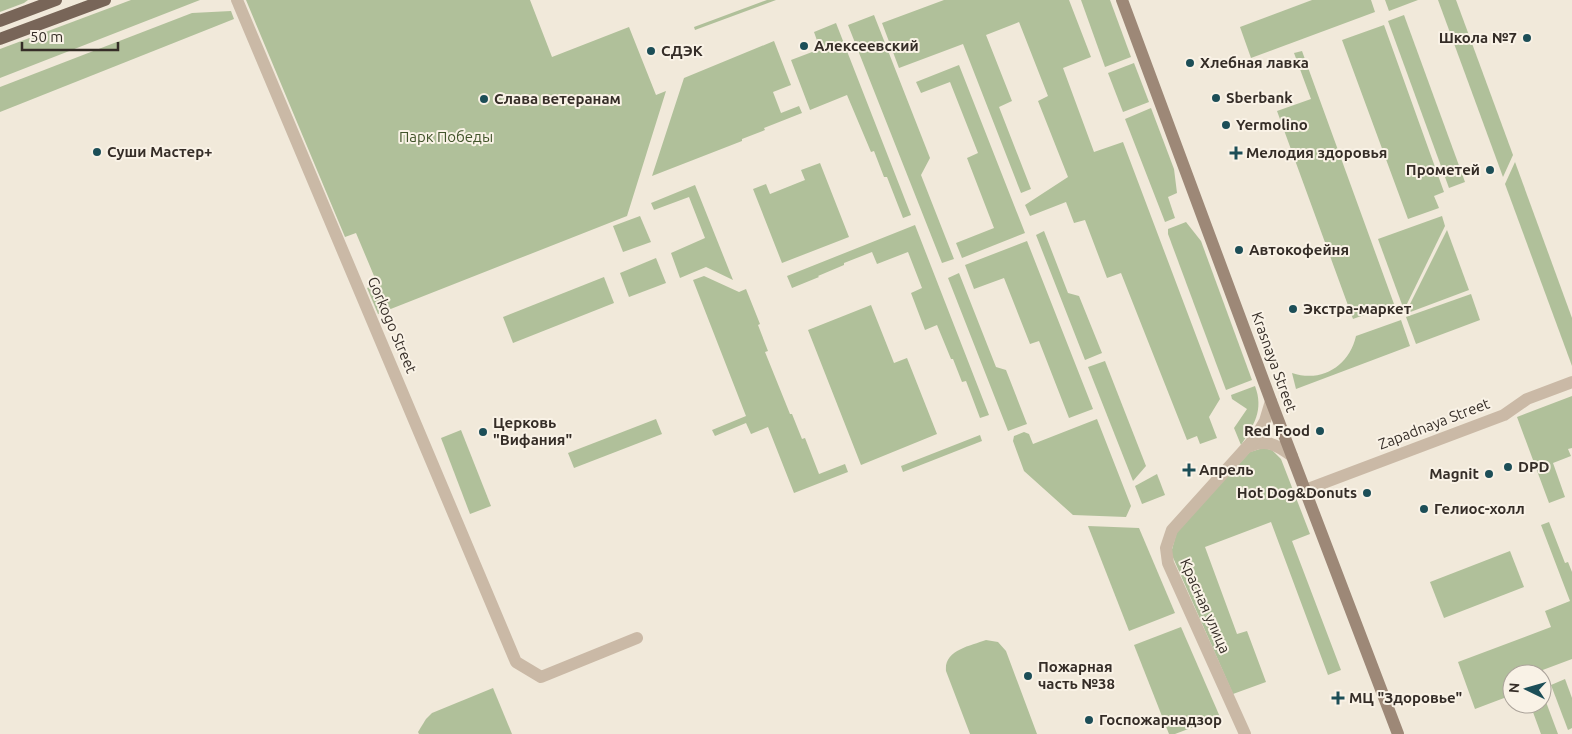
<svg xmlns="http://www.w3.org/2000/svg" width="1572" height="734" viewBox="0 0 1572 734" font-family="Ubuntu,sans-serif">
	<style>
		.green { fill: #b0c09a }
		.lines { fill: none; stroke-linecap: round; stroke-linejoin: round }
		.street { stroke: #cab9a6; stroke-width: 12 }
		.secondary { stroke: #9d8877; stroke-width: 12 }
		.primary { stroke: #786558; stroke-width: 12 }
		.poi-dot { fill: #1c4e57; stroke: #f9f2e6; stroke-width: 2 }
		.labels { text-anchor: middle; stroke-width: 4; stroke-linejoin: round; paint-order: stroke }
		.poi-label { font-size: 15px; font-weight: bold; fill: #352d27; stroke: #f9f2e6; text-anchor: start }
		.park-label { font-size: 15px; fill: #41542a; stroke: #f9f2e6 }
		.street-label { font-size: 15px; fill: #352d27; stroke: #f9f2e6 }
	</style>
	<rect width="100%" height="100%" fill="#f1e9da"/>
	<!-- green -->
	<g class="green">
		<path d="M 0,0 L 28,0 L 24,3 L 0,12 Z"/>
		<path d="M 131,0 L 200,0 L 0,78 L 0,49 Z"/>
		<path d="M 246,0 L 530,0 L 552,57 L 629,27 L 656,95 L 666,91 L 627,216 L 378,314 L 367,288 L 377,283 L 356,233 L 345,237 Z"/>
		<path d="M 767,0 L 776,0 L 695,30 L 694,27 Z"/>
		<path d="M 944,0 L 1069,0 L 1091,57 L 1063,68 L 1094,152 L 1123,142 L 1220,399 L 1209,417 L 1217,438 L 1200,444 L 1197,436 L 1187,440 L 1121,273 L 1107,278 L 1085,220 L 1074,223 L 1066,202 L 1030,216 L 1025,205 L 1068,177 L 1038,101 L 1048,96 L 1019,22 L 986,35 L 1012,101 L 999,107 L 1031,189 L 1021,193 L 963,44 L 899,68 L 882,23 Z"/>
		<path d="M 1081,0 L 1110,0 L 1131,57 L 1105,67 Z"/>
		<path d="M 1312,0 L 1371,0 L 1375,12 L 1251,58 L 1240,27 Z"/>
		<path d="M 1385,0 L 1418,0 L 1389,11 Z"/>
		<path d="M 1438,0 L 1456,0 L 1513,155 L 1503,177 Z"/>
		<path d="M 231,11 L 234,19 L 0,112 L 0,87 L 192,13 Z"/>
		<path d="M 874,15 L 930,158 L 921,175 L 954,259 L 942,263 L 848,25 Z"/>
		<path d="M 1404,15 L 1465,182 L 1449,188 L 1388,21 Z"/>
		<path d="M 836,23 L 911,215 L 903,218 L 887,177 L 884,177 L 874,151 L 871,152 L 847,95 L 810,110 L 791,60 L 820,49 L 814,32 Z"/>
		<path d="M 1384,25 L 1444,192 L 1434,196 L 1439,208 L 1408,219 L 1342,40 Z"/>
		<path d="M 774,41 L 791,85 L 773,92 L 781,113 L 799,106 L 802,113 L 764,128 L 765,130 L 742,139 L 742,141 L 652,176 L 684,78 Z"/>
		<path d="M 1302,51 L 1394,304 L 1353,319 L 1277,111 L 1311,99 L 1294,53 Z"/>
		<path d="M 1134,63 L 1149,102 L 1123,112 L 1108,73 Z"/>
		<path d="M 959,65 L 1025,233 L 962,258 L 956,243 L 994,228 L 967,158 L 978,153 L 950,82 L 921,93 L 916,82 Z"/>
		<path d="M 1151,108 L 1174,169 L 1177,193 L 1168,197 L 1175,218 L 1165,222 L 1125,119 Z"/>
		<path d="M 1515,162 L 1572,318 L 1572,366 L 1505,184 Z"/>
		<path d="M 820,163 L 849,237 L 782,263 L 753,189 L 766,184 L 770,194 L 805,180 L 801,170 Z"/>
		<path d="M 695,185 L 733,280 L 706,267 L 680,278 L 671,253 L 705,238 L 689,197 L 654,210 L 651,203 Z"/>
		<path d="M 640,216 L 651,242 L 623,252 L 613,226 Z"/>
		<path d="M 1442,216 L 1445,226 L 1404,310 L 1378,239 Z"/>
		<path d="M 1186,222 L 1201,241 L 1252,380 L 1226,390 L 1168,234 L 1168,229 Z"/>
		<path d="M 915,225 L 989,415 L 980,418 L 966,381 L 962,382 L 953,359 L 951,359 L 937,325 L 925,330 L 911,293 L 922,288 L 908,252 L 877,264 L 872,252 L 844,263 L 844,265 L 818,276 L 819,277 L 792,288 L 787,276 Z"/>
		<path d="M 1447,230 L 1469,290 L 1405,314 Z"/>
		<path d="M 1044,231 L 1068,293 L 1079,296 L 1102,353 L 1085,360 L 1036,235 Z"/>
		<path d="M 1027,241 L 1093,409 L 1069,418 L 1039,341 L 1030,344 L 1004,278 L 974,289 L 965,265 Z"/>
		<path d="M 656,258 L 666,283 L 629,297 L 620,273 Z"/>
		<path d="M 959,273 L 996,367 L 1006,370 L 1027,424 L 1008,431 L 948,278 Z"/>
		<path d="M 704,276 L 739,292 L 746,289 L 760,324 L 758,325 L 768,351 L 765,352 L 790,414 L 792,414 L 802,439 L 805,438 L 819,474 L 845,464 L 848,472 L 794,493 L 768,427 L 751,434 L 746,423 L 715,436 L 712,430 L 746,416 L 693,280 Z"/>
		<path d="M 604,277 L 614,303 L 513,343 L 503,317 Z"/>
		<path d="M 1471,294 L 1480,320 L 1416,344 L 1406,317 Z"/>
		<path d="M 871,305 L 894,363 L 907,358 L 937,434 L 861,465 L 808,330 Z"/>
		<path d="M 1401,320 L 1410,346 L 1296,389 L 1292,373 C 1322,383 1349,366 1356,336 Z"/>
		<path d="M 1105,361 L 1146,466 L 1133,481 L 1088,367 Z"/>
		<path d="M 1255,386 C 1264,410 1254,425 1241,445 L 1234,428 L 1247,409 L 1232,399 L 1231,395 Z"/>
		<path d="M 1572,396 L 1572,448 L 1568,449 L 1571,456 L 1553,463 L 1565,497 L 1549,503 L 1517,417 Z"/>
		<path d="M 656,419 L 662,434 L 574,468 L 568,453 Z"/>
		<path d="M 1097,419 L 1131,506 L 1126,517 L 1073,515 L 1024,471 L 1013,441 L 1014,436 L 1024,432 L 1029,434 L 1033,444 Z"/>
		<path d="M 461,430 L 491,506 L 470,514 L 441,438 Z"/>
		<path d="M 980,435 L 982,441 L 903,472 L 901,466 Z"/>
		<path d="M 1263,448 L 1272,450 L 1281,459 L 1310,534 L 1292,541 L 1341,670 L 1328,675 L 1271,522 L 1205,547 L 1237,634 L 1247,631 L 1266,682 L 1233,694 L 1171,553 L 1177,531 L 1250,452 Z"/>
		<path d="M 1157,474 L 1165,495 L 1142,504 L 1135,486 Z"/>
		<path d="M 1549,522 L 1565,563 L 1568,562 L 1572,572 L 1572,659 L 1532,674 L 1512,674 L 1512,695 L 1475,709 L 1458,662 L 1551,627 L 1545,611 L 1570,601 L 1541,525 Z"/>
		<path d="M 1088,526 L 1139,528 L 1175,613 L 1129,631 Z"/>
		<path d="M 1510,551 L 1524,587 L 1444,618 L 1430,582 Z"/>
		<path d="M 1181,627 L 1220,717 L 1175,734 L 1169,734 L 1134,645 Z"/>
		<path d="M 986,640 L 998,642 L 1006,651 L 1037,734 L 970,734 L 946,671 C 944,650 970,646 986,640 Z"/>
		<path d="M 1565,679 L 1572,698 L 1572,728 L 1568,730 L 1551,685 Z"/>
		<path d="M 493,688 L 512,734 L 419,734 L 418,732 L 426,719 L 432,713 Z"/>
		<path d="M 1543,694 L 1558,734 L 1541,734 L 1530,704 L 1542,704 Z"/>
	</g>
	<g class="lines">
		<!-- street -->
		<g class="street">
			<path d="M 237,0 L 516,662 L 541,677 L 637,638"/>
			<path d="M 1248,447 C 1266,438 1277,445 1292,456"/>
			<path d="M 1305,490 L 1504,415 L 1527,399 L 1572,382"/>
			<path d="M 1245,734 L 1168,563 L 1166,548 L 1172,530 L 1255,438 L 1265,421 L 1271,401"/>
		</g>
		<!-- secondary -->
		<path class="secondary" d="M 1122,0 L 1271,401 L 1398,734"/>
		<!-- primary -->
		<g class="primary">
			<path d="M 0,21 L 56,0"/>
			<path d="M 0,39 L 105,0"/>
		</g>
	</g>
	<!-- markers -->
	<g class="poi-dot">
		<circle cx="1527" cy="38" r="5"/>
		<circle cx="804" cy="46" r="5"/>
		<circle cx="651" cy="51" r="5"/>
		<circle cx="1190" cy="63" r="5"/>
		<circle cx="1216" cy="98" r="5"/>
		<circle cx="484" cy="99" r="5"/>
		<circle cx="1226" cy="125" r="5"/>
		<circle cx="97" cy="152" r="5"/>
		<path d="M1233.5 145.5h5v5h5v5h-5v5h-5v-5h-5v-5h5z"/>
		<circle cx="1490" cy="170" r="5"/>
		<circle cx="1239" cy="250" r="5"/>
		<circle cx="1293" cy="309" r="5"/>
		<circle cx="1320" cy="431" r="5"/>
		<circle cx="483" cy="432" r="5"/>
		<circle cx="1508" cy="467" r="5"/>
		<path d="M1186.5 462.5h5v5h5v5h-5v5h-5v-5h-5v-5h5z"/>
		<circle cx="1489" cy="474" r="5"/>
		<circle cx="1367" cy="493" r="5"/>
		<circle cx="1424" cy="509" r="5"/>
		<circle cx="1028" cy="676" r="5"/>
		<path d="M1335.5 690.5h5v5h5v5h-5v5h-5v-5h-5v-5h5z"/>
		<circle cx="1089" cy="720" r="5"/>
	</g>
	<g class="labels">
		<!-- poi labels -->
		<g class="poi-label">
			<text x="1517" y="43" text-anchor="end">Школа №7</text>
			<text x="814" y="51">Алексеевский</text>
			<text x="661" y="56">СДЭК</text>
			<text x="1200" y="68">Хлебная лавка</text>
			<text x="1226" y="103">Sberbank</text>
			<text x="494" y="104">Слава ветеранам</text>
			<text x="1236" y="130">Yermolino</text>
			<text x="107" y="157">Суши Мастер+</text>
			<text x="1246" y="158">Мелодия здоровья</text>
			<text x="1480" y="175" text-anchor="end">Прометей</text>
			<text x="1249" y="255">Автокофейня</text>
			<text x="1303" y="314">Экстра-маркет</text>
			<text x="493" y="428">Церковь<tspan x="493" dy="17">"Вифания"</tspan></text>
			<text x="1310" y="436" text-anchor="end">Red Food</text>
			<text x="1518" y="472">DPD</text>
			<text x="1199" y="475">Апрель</text>
			<text x="1479" y="479" text-anchor="end">Magnit</text>
			<text x="1357" y="498" text-anchor="end">Hot Dog&amp;Donuts</text>
			<text x="1434" y="514">Гелиос-холл</text>
			<text x="1038" y="672">Пожарная<tspan x="1038" dy="17">часть №38</tspan></text>
			<text x="1349" y="703">МЦ "Здоровье"</text>
			<text x="1099" y="725">Госпожарнадзор</text>
		</g>
		<!-- park labels -->
		<g class="park-label">
			<text x="446" y="142">Парк Победы</text>
		</g>
		<!-- street labels -->
		<g class="street-label">
			<text transform="translate(392 325) rotate(67)" y="5">Gorkogo Street</text>
			<text transform="translate(1274 362) rotate(70)" y="5">Krasnaya Street</text>
			<text transform="translate(1434 424) rotate(-21)" y="5">Zapadnaya Street</text>
			<text transform="translate(1205 606) rotate(66)" y="5">Красная улица</text>
		</g>
	</g>
	<!-- north arrow -->
	<g transform="translate(1527 689) rotate(275)"><circle r="24" fill="#f9f2e6" stroke="#aba39a"/>
	<path d="M0-4L9 19L0 12L-9 19Z" fill="#1c4e57"/>
	<text y="-8" font-size="14" font-weight="bold" text-anchor="middle" fill="#352d27">N</text>
	</g>
	<!-- scale -->
	<path d="M22 42v8h96v-8" fill="none" stroke="#352d27" stroke-width="2.5"/>
	<text x="30" y="42" font-size="15" fill="#352d27" stroke="#f9f2e6" stroke-width="4" paint-order="stroke">50 m</text>
</svg>
